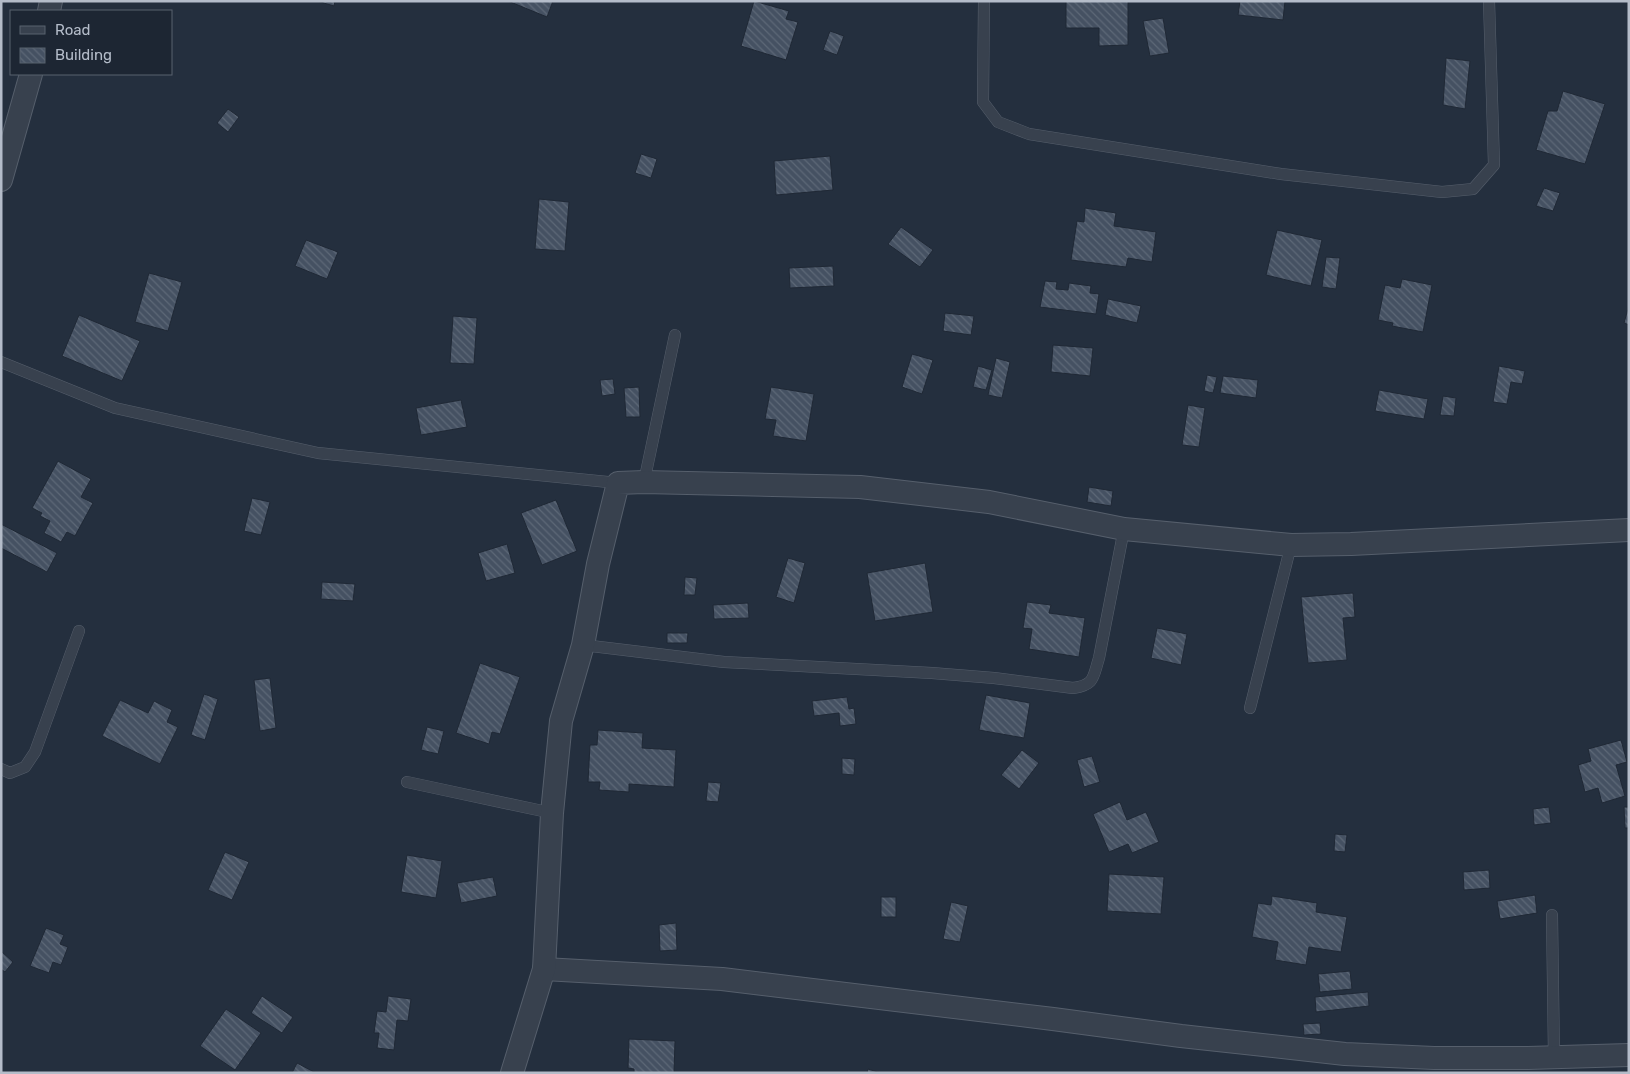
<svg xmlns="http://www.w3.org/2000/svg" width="1630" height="1074" viewBox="0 0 1630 1074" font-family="Rubik,sans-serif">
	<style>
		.building { fill: url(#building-back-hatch); stroke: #1f2835 }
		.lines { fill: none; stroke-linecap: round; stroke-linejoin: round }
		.service-casing { stroke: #565f6c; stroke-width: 12 }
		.minor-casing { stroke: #565f6c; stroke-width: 24 }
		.service { stroke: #38414e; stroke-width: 11 }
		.minor { stroke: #38414e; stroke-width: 22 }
	</style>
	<defs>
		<pattern id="building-back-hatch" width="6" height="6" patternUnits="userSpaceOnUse" patternTransform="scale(1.25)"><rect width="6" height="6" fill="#455162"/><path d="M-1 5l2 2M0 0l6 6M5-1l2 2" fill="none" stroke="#5d6877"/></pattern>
	</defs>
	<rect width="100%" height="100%" fill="#242f3e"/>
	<!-- building -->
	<g class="building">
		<path d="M 317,1 L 335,1 L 334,6 Z"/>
		<path d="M 508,1 L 553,1 L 547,17 Z"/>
		<path d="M 754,1 L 789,11 L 786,19 L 798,22 L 786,60 L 741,46 Z"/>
		<path d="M 1066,1 L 1128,1 L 1128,45 L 1099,46 L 1099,28 L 1066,28 Z"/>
		<path d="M 1240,1 L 1285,1 L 1283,20 L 1238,15 Z"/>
		<path d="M 1163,18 L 1169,53 L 1150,56 L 1143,21 Z"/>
		<path d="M 830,31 L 844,36 L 837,55 L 823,50 Z"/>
		<path d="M 1446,58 L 1470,61 L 1465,109 L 1443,105 Z"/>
		<path d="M 1563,91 L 1605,104 L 1585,164 L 1536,150 L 1548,111 L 1557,111 Z"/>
		<path d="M 228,109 L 239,117 L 228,132 L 217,123 Z"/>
		<path d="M 641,154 L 657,159 L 651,178 L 635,173 Z"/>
		<path d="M 830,156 L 833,190 L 776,195 L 774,161 Z"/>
		<path d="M 1544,188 L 1560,193 L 1553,211 L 1536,206 Z"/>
		<path d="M 539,199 L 569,202 L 565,251 L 535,249 Z"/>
		<path d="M 1085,208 L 1116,213 L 1114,226 L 1156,232 L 1152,262 L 1128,258 L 1126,267 L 1071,260 L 1077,221 L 1084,222 Z"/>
		<path d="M 901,227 L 933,250 L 920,267 L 888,244 Z"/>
		<path d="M 1277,230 L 1322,240 L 1311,286 L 1266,275 Z"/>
		<path d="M 306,240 L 338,252 L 327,279 L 295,266 Z"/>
		<path d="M 1326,257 L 1340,258 L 1336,289 L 1322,287 Z"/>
		<path d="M 833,266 L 834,286 L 790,288 L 789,268 Z"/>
		<path d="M 149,273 L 182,282 L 168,331 L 135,322 Z"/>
		<path d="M 1402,279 L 1432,285 L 1423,332 L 1392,326 L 1393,323 L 1378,320 L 1385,285 L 1400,288 Z"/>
		<path d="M 1045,281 L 1057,282 L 1056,289 L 1068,290 L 1069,283 L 1091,286 L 1090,293 L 1099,294 L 1096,314 L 1040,307 Z"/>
		<path d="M 1108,299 L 1141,306 L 1137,323 L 1105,315 Z"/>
		<path d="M 1629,305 L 1629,325 L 1624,323 Z"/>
		<path d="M 945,313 L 974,316 L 971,335 L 943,331 Z"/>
		<path d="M 79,315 L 140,341 L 122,381 L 62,356 Z"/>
		<path d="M 453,316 L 477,318 L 474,364 L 450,363 Z"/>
		<path d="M 1053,345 L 1093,348 L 1090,376 L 1051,372 Z"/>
		<path d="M 912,354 L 933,360 L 922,394 L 902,387 Z"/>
		<path d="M 996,358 L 1010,362 L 1002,398 L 988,395 Z"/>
		<path d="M 978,366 L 992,370 L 986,390 L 973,387 Z"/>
		<path d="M 1499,366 L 1525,371 L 1522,384 L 1511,382 L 1507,404 L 1493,402 Z"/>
		<path d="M 1207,375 L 1217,377 L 1213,393 L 1204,391 Z"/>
		<path d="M 1223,376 L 1258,380 L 1256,398 L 1220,393 Z"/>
		<path d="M 613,379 L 615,394 L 602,396 L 600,380 Z"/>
		<path d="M 639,387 L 640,417 L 626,417 L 624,388 Z"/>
		<path d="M 771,387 L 814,394 L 806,441 L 773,436 L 776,420 L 765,419 Z"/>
		<path d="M 1379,390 L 1428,399 L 1424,419 L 1375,411 Z"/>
		<path d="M 1443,396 L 1456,398 L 1454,416 L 1440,415 Z"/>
		<path d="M 461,400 L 467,427 L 421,435 L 416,408 Z"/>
		<path d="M 1188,405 L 1205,408 L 1199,447 L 1182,445 Z"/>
		<path d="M 58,461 L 91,479 L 81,497 L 93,503 L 75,536 L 67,532 L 61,542 L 44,533 L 50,521 L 40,516 L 42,513 L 32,508 Z"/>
		<path d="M 1089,487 L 1113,491 L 1111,506 L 1087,502 Z"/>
		<path d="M 252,498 L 270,502 L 261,535 L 244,531 Z"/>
		<path d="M 556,500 L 577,551 L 542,565 L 521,513 Z"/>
		<path d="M 1,524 L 57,553 L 47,572 L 1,548 Z"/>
		<path d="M 507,544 L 515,573 L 486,581 L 478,553 Z"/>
		<path d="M 788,558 L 805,563 L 794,603 L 776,597 Z"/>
		<path d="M 925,563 L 933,612 L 875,621 L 867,573 Z"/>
		<path d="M 685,577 L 697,578 L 695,595 L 684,595 Z"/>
		<path d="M 322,582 L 355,584 L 353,601 L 321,599 Z"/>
		<path d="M 1353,593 L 1355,617 L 1343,618 L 1347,660 L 1308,663 L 1301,597 Z"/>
		<path d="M 1027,602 L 1051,605 L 1049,613 L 1085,618 L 1079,657 L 1029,649 L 1032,629 L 1023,628 Z"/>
		<path d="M 748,603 L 749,618 L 714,619 L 713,605 Z"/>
		<path d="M 1157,628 L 1187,634 L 1181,665 L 1151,658 Z"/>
		<path d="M 667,633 L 688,633 L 687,643 L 667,643 Z"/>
		<path d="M 480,663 L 520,677 L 500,734 L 492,732 L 489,744 L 456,733 Z"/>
		<path d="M 270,678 L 276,728 L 260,731 L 254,680 Z"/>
		<path d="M 204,694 L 218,699 L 205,740 L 191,735 Z"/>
		<path d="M 986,695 L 1030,703 L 1024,738 L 979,730 Z"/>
		<path d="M 847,697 L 849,709 L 854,708 L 856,724 L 840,726 L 839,713 L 814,716 L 812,701 Z"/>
		<path d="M 120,700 L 148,713 L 154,701 L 172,710 L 167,722 L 178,727 L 160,764 L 102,736 Z"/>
		<path d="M 427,727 L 444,731 L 438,754 L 421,750 Z"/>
		<path d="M 598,730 L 643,733 L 642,748 L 676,750 L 674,787 L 629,784 L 629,792 L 599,790 L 600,782 L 588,782 L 590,745 L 597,745 Z"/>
		<path d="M 1621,740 L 1627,762 L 1616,765 L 1625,796 L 1602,803 L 1598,788 L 1585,792 L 1578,765 L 1591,761 L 1588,749 Z"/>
		<path d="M 1022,750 L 1039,763 L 1019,789 L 1001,775 Z"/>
		<path d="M 1092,756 L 1100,782 L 1084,787 L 1077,760 Z"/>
		<path d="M 842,758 L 855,759 L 854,775 L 842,774 Z"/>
		<path d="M 708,782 L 721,783 L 718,802 L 706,801 Z"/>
		<path d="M 1120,802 L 1127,820 L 1146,812 L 1159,842 L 1132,853 L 1128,844 L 1109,852 L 1093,814 Z"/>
		<path d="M 1549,807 L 1551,823 L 1534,825 L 1533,809 Z"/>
		<path d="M 1624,807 L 1629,807 L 1629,828 L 1625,828 Z"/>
		<path d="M 1335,834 L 1347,835 L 1345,852 L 1334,851 Z"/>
		<path d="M 225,852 L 249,862 L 232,900 L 208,890 Z"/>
		<path d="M 407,855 L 442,861 L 436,898 L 401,892 Z"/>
		<path d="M 1489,870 L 1490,888 L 1464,890 L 1463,872 Z"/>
		<path d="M 1109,874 L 1164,877 L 1161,914 L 1107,911 Z"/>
		<path d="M 493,877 L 497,896 L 461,903 L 457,883 Z"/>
		<path d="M 1535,895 L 1537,913 L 1500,919 L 1497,901 Z"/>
		<path d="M 1272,896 L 1317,903 L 1316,912 L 1347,917 L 1341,952 L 1309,947 L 1306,965 L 1275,960 L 1278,942 L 1252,937 L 1258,903 L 1271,905 Z"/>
		<rect x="881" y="897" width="15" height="20"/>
		<path d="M 951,902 L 968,906 L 960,942 L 943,939 Z"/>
		<path d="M 676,923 L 677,950 L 660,951 L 659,925 Z"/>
		<path d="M 46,928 L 64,935 L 60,944 L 68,947 L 61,965 L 53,962 L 49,973 L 30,966 Z"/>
		<path d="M 1,951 L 13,962 L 5,972 L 1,969 Z"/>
		<path d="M 1350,971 L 1352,989 L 1320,992 L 1318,974 Z"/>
		<path d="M 1368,992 L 1369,1006 L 1316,1012 L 1315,997 Z"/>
		<path d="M 262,996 L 293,1017 L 282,1033 L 251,1013 Z"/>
		<path d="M 388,996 L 411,999 L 408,1021 L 397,1020 L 394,1050 L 377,1048 L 379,1033 L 374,1033 L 377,1011 L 386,1012 Z"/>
		<path d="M 226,1009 L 261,1033 L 235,1070 L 200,1046 Z"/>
		<path d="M 1320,1023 L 1321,1034 L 1304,1035 L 1303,1024 Z"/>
		<path d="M 629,1039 L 675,1041 L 674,1073 L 634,1073 L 634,1069 L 628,1068 Z"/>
		<path d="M 297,1063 L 316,1073 L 292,1073 Z"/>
		<path d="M 868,1069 L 881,1073 L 867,1073 Z"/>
	</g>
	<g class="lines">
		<!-- service casing -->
		<g class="service-casing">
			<g id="service">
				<path d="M 984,1 L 983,102 L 998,122 L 1029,134 L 1281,174 L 1442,192 L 1473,189 L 1494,165 L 1489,1"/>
				<path d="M 1,362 L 115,408 L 318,453 L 618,483"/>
				<path d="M 644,482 L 675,335"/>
				<path d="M 583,645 L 724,662 L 932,673 L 994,678 L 1073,688 C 1095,685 1093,677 1099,658 L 1124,529"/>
				<path d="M 1250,708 L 1291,545"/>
				<path d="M 1,769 L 10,773 L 25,767 L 35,752 L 79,631"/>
				<path d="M 407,782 L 552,813"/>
				<path d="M 1552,915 L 1554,1057"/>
			</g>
		</g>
		<!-- minor casing -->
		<g class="minor-casing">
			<g id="minor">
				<path d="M 49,11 L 51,1"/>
				<path d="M 1,180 L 31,74"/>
				<path d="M 544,969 L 722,979 L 1053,1019 L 1181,1036 L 1345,1054 L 1434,1058 L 1528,1058 L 1629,1055"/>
				<path d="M 512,1073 L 544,969 L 552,813 L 561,721 L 583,645 L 598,564 L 618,483 L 644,482 L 860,487 L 989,502 L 1124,529 L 1291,545 L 1351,544 L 1629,530"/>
			</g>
		</g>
		<!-- service -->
		<use href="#service" class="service"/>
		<!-- minor -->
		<use href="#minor" class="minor"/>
	</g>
	<!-- border -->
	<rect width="1630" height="1074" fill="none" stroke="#b4bcc9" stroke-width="5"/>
	<!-- legend -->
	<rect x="10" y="10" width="162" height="65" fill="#1d2633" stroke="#59626f"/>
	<rect x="20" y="26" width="25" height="8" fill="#38414e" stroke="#59626f"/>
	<text x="55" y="35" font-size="15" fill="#b4bcc9">Road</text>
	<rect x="20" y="48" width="25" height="15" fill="url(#building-back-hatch)" stroke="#59626f"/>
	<text x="55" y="60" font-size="15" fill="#b4bcc9">Building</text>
</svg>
